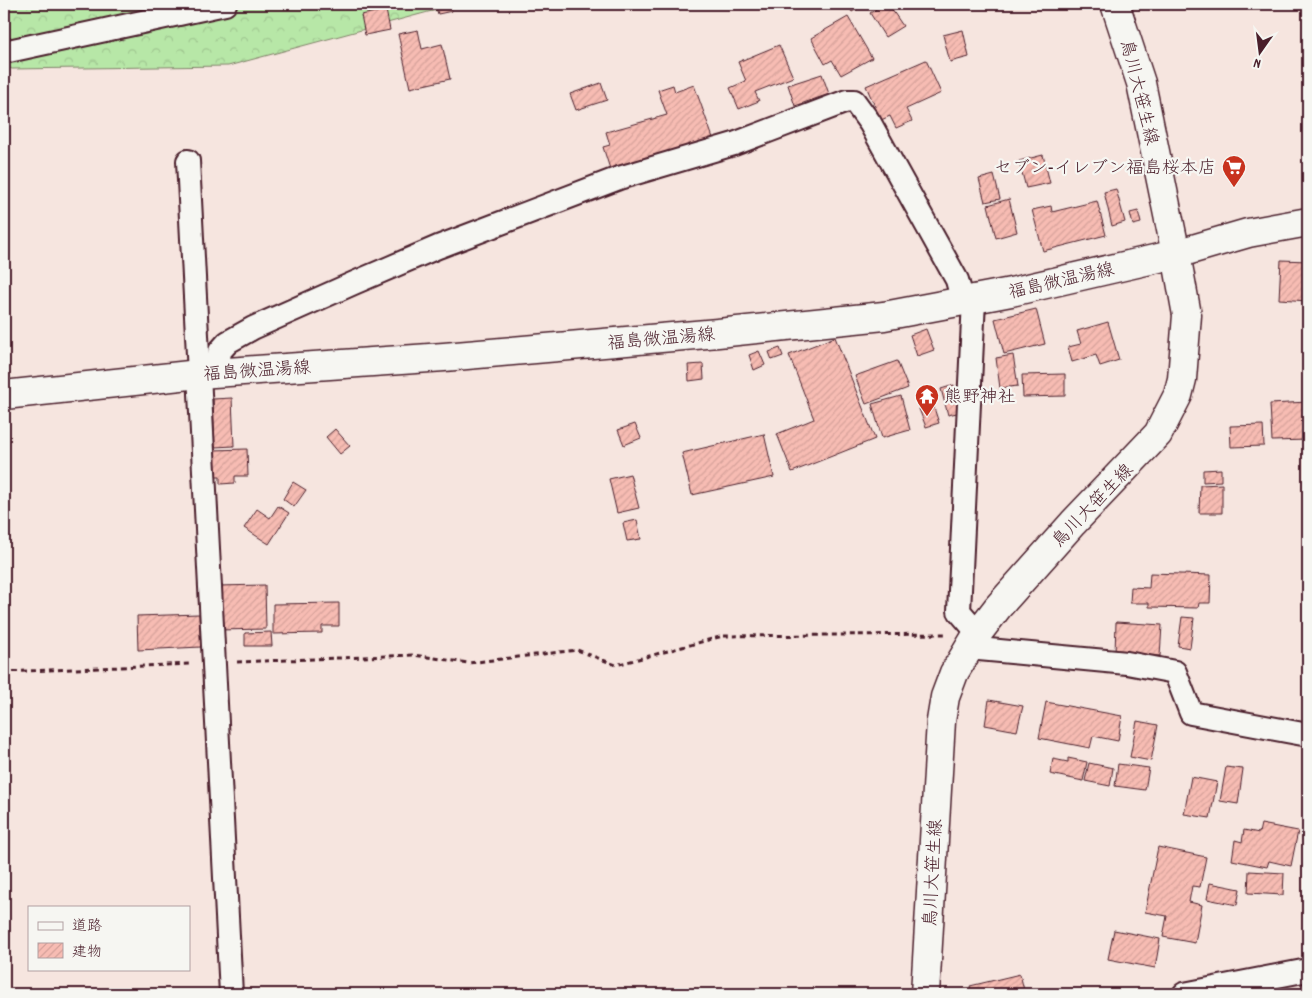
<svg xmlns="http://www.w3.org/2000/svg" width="1312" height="998" viewBox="0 0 1312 998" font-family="Dekko,'Klee One',sans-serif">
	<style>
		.forest { fill: url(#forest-crowns); stroke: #808369 }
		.building { fill: url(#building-hatch); stroke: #4a1f2b }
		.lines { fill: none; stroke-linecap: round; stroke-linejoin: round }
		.street-casing { stroke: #4a1f2b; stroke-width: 26 }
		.secondary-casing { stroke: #4a1f2b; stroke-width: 31 }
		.path { stroke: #4a1f2b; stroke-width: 3; stroke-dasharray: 5 4; stroke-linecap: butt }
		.street { stroke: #f6f6f2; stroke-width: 22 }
		.secondary { stroke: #f6f6f2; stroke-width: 28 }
		.labels { text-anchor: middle; stroke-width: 4.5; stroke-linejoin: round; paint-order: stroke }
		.street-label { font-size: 18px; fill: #4a1f2b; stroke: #f6f6f2 }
		.poi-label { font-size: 18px; fill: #4a1f2b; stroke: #f6f6f2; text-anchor: end }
	</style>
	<defs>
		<pattern id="forest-crowns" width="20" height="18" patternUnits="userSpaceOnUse" patternTransform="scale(1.25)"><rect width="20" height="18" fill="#b7e7a7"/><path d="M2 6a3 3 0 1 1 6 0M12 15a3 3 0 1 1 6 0" fill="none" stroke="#9fc690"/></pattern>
		<pattern id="building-hatch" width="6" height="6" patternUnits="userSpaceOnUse" patternTransform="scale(1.25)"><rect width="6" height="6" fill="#f7bcb3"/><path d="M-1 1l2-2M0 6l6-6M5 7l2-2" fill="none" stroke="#d5a19a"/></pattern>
	</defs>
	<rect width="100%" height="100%" fill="#f6e5df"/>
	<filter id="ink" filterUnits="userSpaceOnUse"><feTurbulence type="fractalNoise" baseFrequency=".02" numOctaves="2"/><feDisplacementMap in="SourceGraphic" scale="10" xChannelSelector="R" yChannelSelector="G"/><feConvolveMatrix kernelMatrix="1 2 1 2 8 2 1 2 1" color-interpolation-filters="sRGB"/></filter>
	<g filter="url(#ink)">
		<!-- forest -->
		<path class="forest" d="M 4,4 L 465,4 L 428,12 L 228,66 L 12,69 L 4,66 Z"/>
		<!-- building -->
		<g class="building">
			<path d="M 435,4 L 450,4 L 452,11 L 438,14 Z"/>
			<path d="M 847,4 L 865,4 L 852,12 Z"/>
			<path d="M 884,4 L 888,4 L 903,26 L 885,37 L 870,13 Z"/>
			<path d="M 386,10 L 390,30 L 365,35 L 361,15 Z"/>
			<path d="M 848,17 L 872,58 L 841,75 L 832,60 L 825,64 L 811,38 Z"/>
			<path d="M 418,30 L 422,49 L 442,44 L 450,79 L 410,88 L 398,34 Z"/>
			<path d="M 963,30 L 969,57 L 950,62 L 943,35 Z"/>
			<path d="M 779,45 L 793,77 L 755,92 L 759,101 L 739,109 L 730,88 L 746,81 L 738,62 Z"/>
			<path d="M 926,60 L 941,93 L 906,109 L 912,121 L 896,128 L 890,116 L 881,120 L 866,86 Z"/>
			<path d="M 822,74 L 829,94 L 795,106 L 788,85 Z"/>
			<path d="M 601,83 L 607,100 L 576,110 L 570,94 Z"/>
			<path d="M 673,85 L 675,92 L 694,85 L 713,138 L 610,169 L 603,147 L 610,145 L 606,132 L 667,115 L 658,90 Z"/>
			<path d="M 1043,155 L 1050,183 L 1026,188 L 1019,161 Z"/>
			<path d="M 994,175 L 1000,199 L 985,202 L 979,179 Z"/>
			<path d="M 1116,189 L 1125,222 L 1112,226 L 1104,192 Z"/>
			<path d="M 1009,199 L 1017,232 L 996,238 L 988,205 Z"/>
			<path d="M 1097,201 L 1106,235 L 1043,251 L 1032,210 L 1051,206 L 1052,212 Z"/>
			<path d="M 1138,211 L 1141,223 L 1133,225 L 1130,213 Z"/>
			<path d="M 1281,260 L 1308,261 L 1308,301 L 1279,299 Z"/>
			<path d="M 1036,309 L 1045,344 L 1004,354 L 995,319 Z"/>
			<path d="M 1108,322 L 1119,360 L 1100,366 L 1096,355 L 1072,362 L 1068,347 L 1081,344 L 1077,331 Z"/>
			<path d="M 926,329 L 934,350 L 917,356 L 910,335 Z"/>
			<path d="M 835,337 L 875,439 L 792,472 L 777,434 L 814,419 L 789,355 Z"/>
			<path d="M 780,348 L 783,356 L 772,360 L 769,352 Z"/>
			<path d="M 759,351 L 765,365 L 754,370 L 749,355 Z"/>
			<path d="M 1013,355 L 1018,386 L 1000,388 L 996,358 Z"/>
			<path d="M 897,361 L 908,388 L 866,404 L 855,376 Z"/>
			<path d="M 703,364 L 704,379 L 689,381 L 688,365 Z"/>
			<path d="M 1065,374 L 1065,396 L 1023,397 L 1022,375 Z"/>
			<path d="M 954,385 L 961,412 L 948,415 L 941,389 Z"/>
			<path d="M 901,396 L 910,430 L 882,438 L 872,404 Z"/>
			<path d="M 232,398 L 234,446 L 215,447 L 213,399 Z"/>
			<path d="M 1308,402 L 1308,440 L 1272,441 L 1270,404 Z"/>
			<path d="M 933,405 L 939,423 L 926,427 L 919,409 Z"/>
			<path d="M 635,424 L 641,438 L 624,445 L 618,430 Z"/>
			<path d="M 1263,425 L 1264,446 L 1231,447 L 1230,426 Z"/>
			<path d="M 335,429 L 350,446 L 340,454 L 326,437 Z"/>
			<path d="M 764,434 L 774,477 L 692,495 L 682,453 Z"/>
			<path d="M 247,449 L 248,476 L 235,476 L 235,483 L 220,484 L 220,477 L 214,477 L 213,450 Z"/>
			<path d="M 1221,469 L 1221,481 L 1203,482 L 1203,470 Z"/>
			<path d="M 630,474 L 639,508 L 617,513 L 609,479 Z"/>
			<path d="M 293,482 L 306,490 L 294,507 L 283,499 Z"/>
			<path d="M 1222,484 L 1222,513 L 1199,513 L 1200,485 Z"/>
			<path d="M 278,506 L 289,513 L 269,544 L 244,528 L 257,509 L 270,518 Z"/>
			<path d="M 637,520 L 641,539 L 627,541 L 623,523 Z"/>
			<path d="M 1150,573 L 1211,575 L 1210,603 L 1199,603 L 1198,608 L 1149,607 L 1149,603 L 1130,603 L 1131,587 L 1149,588 Z"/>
			<path d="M 265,585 L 266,629 L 218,630 L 217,586 Z"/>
			<path d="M 339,603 L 339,626 L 322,626 L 322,633 L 273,634 L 273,604 Z"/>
			<path d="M 199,614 L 201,647 L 138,650 L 137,616 Z"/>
			<path d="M 1182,617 L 1194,618 L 1190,648 L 1178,646 Z"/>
			<path d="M 1116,622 L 1162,625 L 1160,656 L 1115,653 Z"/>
			<path d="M 271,632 L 272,646 L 245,646 L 245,633 Z"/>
			<path d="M 989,700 L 1023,706 L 1017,731 L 985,725 Z"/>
			<path d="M 1046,702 L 1122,716 L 1118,741 L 1093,736 L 1090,748 L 1039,738 Z"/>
			<path d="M 1137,721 L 1158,725 L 1151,761 L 1130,757 Z"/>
			<path d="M 1068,758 L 1087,762 L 1083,781 L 1050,774 L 1053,759 L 1068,762 Z"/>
			<path d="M 1089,763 L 1113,768 L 1110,786 L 1085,781 Z"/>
			<path d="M 1118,764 L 1149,768 L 1145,790 L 1115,786 Z"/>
			<path d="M 1226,767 L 1243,769 L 1238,804 L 1220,801 Z"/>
			<path d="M 1191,777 L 1217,782 L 1210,818 L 1184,814 Z"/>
			<path d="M 1261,824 L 1298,831 L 1291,866 L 1269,861 L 1267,867 L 1232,860 L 1235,840 L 1242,842 L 1244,830 L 1259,833 Z"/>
			<path d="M 1158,847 L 1206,857 L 1200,887 L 1192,886 L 1189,902 L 1202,905 L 1195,943 L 1163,937 L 1167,916 L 1145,912 Z"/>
			<path d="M 1249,871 L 1284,873 L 1283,895 L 1248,893 Z"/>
			<path d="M 1210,883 L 1240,889 L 1237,905 L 1207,899 Z"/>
			<path d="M 1114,930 L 1160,939 L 1155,968 L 1108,959 Z"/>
			<path d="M 1020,974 L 1025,994 L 972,994 L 970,986 Z"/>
		</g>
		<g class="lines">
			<!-- street casing -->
			<g class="street-casing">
				<g id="street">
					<path d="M 4,52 L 225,4"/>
					<path d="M 188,161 L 231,994"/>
					<path d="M 974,300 L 959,611 L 978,633"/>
					<path d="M 217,373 L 220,351 L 228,342 L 253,328 L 354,283 L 438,247 L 619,178 L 734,144 L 847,101 L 854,101 L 870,123 L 957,280 L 963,302"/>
					<path d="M 968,648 L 1127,663 L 1175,672 L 1191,713 L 1308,735"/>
					<path d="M 1184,994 L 1308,970"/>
				</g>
			</g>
			<!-- secondary casing -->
			<g class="secondary-casing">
				<g id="secondary">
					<path d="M 4,395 L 199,374 L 444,357 L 718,333 L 884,316 L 1011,292 L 1176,254 L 1248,233 L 1308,222"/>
					<path d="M 925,994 L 941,721 L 945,697 L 954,673 L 978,633 L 998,607 L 1073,523 L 1158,434 L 1178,395 L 1182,379 L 1187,315 L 1176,254 L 1141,83 L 1115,4"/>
				</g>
			</g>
			<!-- path -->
			<g class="path">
				<path d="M 237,662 L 414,655 L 468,663 L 577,650 L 616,665 L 723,636 L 947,634"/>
				<path d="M 4,672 L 190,664"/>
			</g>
			<!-- street -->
			<use href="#street" class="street"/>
			<!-- secondary -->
			<use href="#secondary" class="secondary"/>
		</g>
	</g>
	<!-- icons -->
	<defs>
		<g id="supermarket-pin" transform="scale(1.25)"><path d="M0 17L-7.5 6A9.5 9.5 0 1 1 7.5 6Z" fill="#c8321e" stroke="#f6f6f2"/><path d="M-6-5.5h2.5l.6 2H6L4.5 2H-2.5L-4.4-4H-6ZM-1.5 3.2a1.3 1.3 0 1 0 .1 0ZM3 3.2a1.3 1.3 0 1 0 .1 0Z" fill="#fff"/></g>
		<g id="temple-pin" transform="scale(1.25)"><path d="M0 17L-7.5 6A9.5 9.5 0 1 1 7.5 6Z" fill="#c8321e" stroke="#f6f6f2"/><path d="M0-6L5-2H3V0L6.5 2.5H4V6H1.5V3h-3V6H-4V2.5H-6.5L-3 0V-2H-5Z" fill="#fff"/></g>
	</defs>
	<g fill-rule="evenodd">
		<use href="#supermarket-pin" x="1234" y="167"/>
		<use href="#temple-pin" x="927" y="396"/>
	</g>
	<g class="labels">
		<!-- street labels -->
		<g class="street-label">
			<text transform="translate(1140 92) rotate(76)" y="6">鳥川大笹生線</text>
			<text transform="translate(1061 280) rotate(-13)" y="6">福島微温湯線</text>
			<text transform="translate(661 338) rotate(-5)" y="6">福島微温湯線</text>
			<text transform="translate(257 370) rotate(-4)" y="6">福島微温湯線</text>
			<text transform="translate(1092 505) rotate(-46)" y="6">鳥川大笹生線</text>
			<text transform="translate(932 873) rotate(-87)" y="6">鳥川大笹生線</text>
		</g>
		<!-- poi labels -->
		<g class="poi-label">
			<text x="1216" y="173">セブン-イレブン福島桜本店</text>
			<text x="944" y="402" text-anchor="start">熊野神社</text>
		</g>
	</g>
	<!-- margin -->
	<rect width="1312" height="998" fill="none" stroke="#f6f6f2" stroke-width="20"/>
	<rect x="10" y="10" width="1292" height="978" fill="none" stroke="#4a1f2b" stroke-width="2" filter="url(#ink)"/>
	<!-- legend -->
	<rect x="28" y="906" width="162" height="65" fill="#f6f6f2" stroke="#b1a0a2"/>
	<rect x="38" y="922" width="25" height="8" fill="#f6f6f2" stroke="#b1a0a2"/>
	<text x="72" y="930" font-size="15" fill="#4a1f2b">道路</text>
	<rect x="38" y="943" width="25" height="15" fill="url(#building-hatch)" stroke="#b1a0a2"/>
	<text x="72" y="956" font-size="15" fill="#4a1f2b">建物</text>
	<!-- north arrow -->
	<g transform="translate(1260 52) rotate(194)" stroke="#f6f6f2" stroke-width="4" paint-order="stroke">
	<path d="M0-4L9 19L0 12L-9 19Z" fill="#4a1f2b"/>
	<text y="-8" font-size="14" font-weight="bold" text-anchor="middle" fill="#4a1f2b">N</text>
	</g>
</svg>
